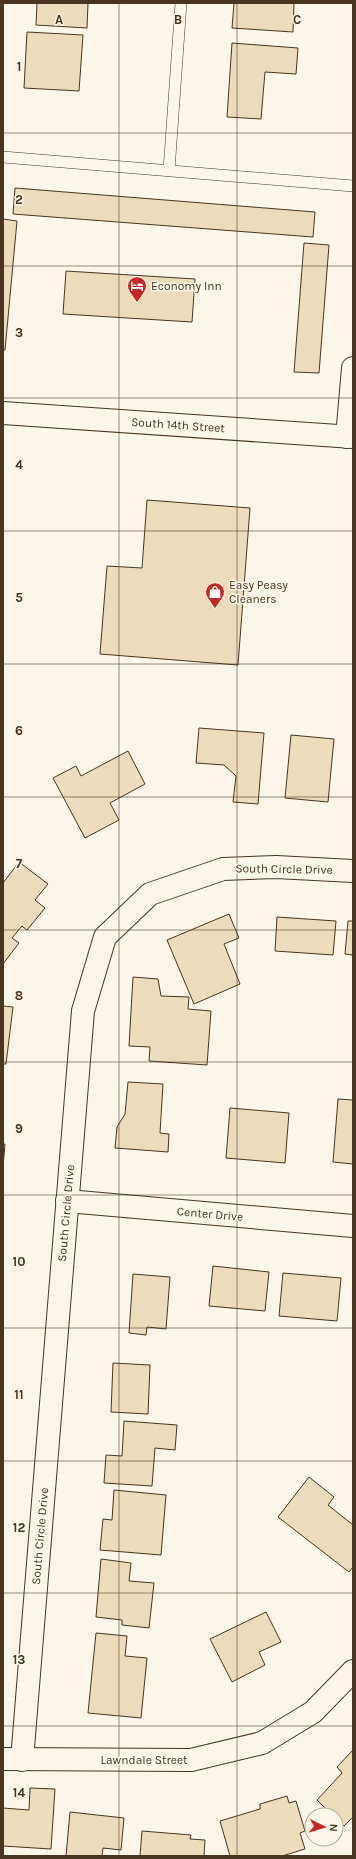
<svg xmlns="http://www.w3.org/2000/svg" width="356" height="1859" viewBox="0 0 356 1859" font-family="Karla,sans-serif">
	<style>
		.building { fill: #ecdcbc; stroke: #4a3520 }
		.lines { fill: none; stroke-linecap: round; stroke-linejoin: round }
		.lane-casing { stroke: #4a3520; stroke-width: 12 }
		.street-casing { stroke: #4a3520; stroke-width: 24 }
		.primary-casing { stroke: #4a3520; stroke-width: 24 }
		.lane { stroke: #fbf6e9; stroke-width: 11 }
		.street { stroke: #fbf6e9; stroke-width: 22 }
		.primary { stroke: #fbf6e9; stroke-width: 22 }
		.grid { fill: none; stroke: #4a3520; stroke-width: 1; stroke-opacity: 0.55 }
		.labels { text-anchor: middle; stroke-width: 3; stroke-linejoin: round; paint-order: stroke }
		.poi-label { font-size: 12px; fill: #4a3520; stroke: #fbf6e9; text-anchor: start }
		.street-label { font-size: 12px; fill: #4a3520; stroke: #fbf6e9 }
		.grid-label { font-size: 13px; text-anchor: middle; font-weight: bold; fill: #4a3520; stroke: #fbf6e9; stroke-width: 3; stroke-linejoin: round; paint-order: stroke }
	</style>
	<rect width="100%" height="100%" fill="#fbf6e9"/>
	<!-- building -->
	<g class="building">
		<path d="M 37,3 L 88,3 L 87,28 L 36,25 Z"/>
		<path d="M 234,3 L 294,3 L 293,32 L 232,28 Z"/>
		<path d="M 27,32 L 83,35 L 79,91 L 24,88 Z"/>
		<path d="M 232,43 L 298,48 L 296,74 L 265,72 L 261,119 L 227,117 Z"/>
		<path d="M 15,188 L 315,212 L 313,237 L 13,214 Z"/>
		<path d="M 3,219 L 17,221 L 5,350 L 3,350 Z"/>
		<path d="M 304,243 L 329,245 L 319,373 L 294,372 Z"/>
		<path d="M 66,271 L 195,279 L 192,322 L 63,314 Z"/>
		<path d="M 147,500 L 250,508 L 238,665 L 100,654 L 107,566 L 142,568 Z"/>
		<path d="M 199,728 L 264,733 L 258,804 L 233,802 L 236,776 L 224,765 L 196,763 Z"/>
		<path d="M 291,735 L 334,739 L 328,802 L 285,798 Z"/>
		<path d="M 128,751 L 145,784 L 110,803 L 119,820 L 85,838 L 53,778 L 76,766 L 81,776 Z"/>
		<path d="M 19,862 L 48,884 L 35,900 L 45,908 L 27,930 L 22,926 L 12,938 L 19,943 L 3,964 L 3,883 Z"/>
		<path d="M 229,914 L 239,938 L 224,944 L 240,984 L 194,1004 L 167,940 Z"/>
		<path d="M 277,917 L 336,921 L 333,955 L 275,951 Z"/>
		<path d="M 348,921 L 353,921 L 353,955 L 345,954 Z"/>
		<path d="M 133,977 L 158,979 L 161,996 L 189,997 L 188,1009 L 211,1011 L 207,1065 L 149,1061 L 150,1047 L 129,1046 Z"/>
		<path d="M 3,1006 L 13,1007 L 6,1064 L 3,1064 Z"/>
		<path d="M 128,1082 L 163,1084 L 160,1133 L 169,1134 L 168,1152 L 115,1148 L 117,1127 L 125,1114 Z"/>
		<path d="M 338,1099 L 353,1100 L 353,1164 L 333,1162 Z"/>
		<path d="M 230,1108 L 289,1113 L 285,1163 L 226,1158 Z"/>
		<path d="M 3,1144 L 5,1144 L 3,1167 Z"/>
		<path d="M 213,1266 L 269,1272 L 265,1311 L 209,1306 Z"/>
		<path d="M 283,1273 L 341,1278 L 337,1321 L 279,1316 Z"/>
		<path d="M 133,1274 L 170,1277 L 166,1329 L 147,1327 L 146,1335 L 129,1333 Z"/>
		<path d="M 113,1363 L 150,1365 L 148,1414 L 111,1412 Z"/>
		<path d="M 124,1421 L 177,1425 L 175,1450 L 155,1448 L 152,1486 L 104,1483 L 106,1455 L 122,1456 Z"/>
		<path d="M 309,1477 L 334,1497 L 328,1505 L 353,1525 L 353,1567 L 349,1572 L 278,1517 Z"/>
		<path d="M 114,1490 L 166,1495 L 161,1555 L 100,1550 L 103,1519 L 112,1520 Z"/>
		<path d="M 101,1559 L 131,1563 L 129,1581 L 154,1583 L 149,1628 L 122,1625 L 122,1620 L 96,1617 Z"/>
		<path d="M 266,1612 L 281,1642 L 259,1652 L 265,1665 L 232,1682 L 210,1639 Z"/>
		<path d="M 96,1633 L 127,1636 L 125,1656 L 147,1658 L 141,1718 L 88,1713 Z"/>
		<path d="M 353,1750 L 353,1817 L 344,1826 L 336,1818 L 336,1815 L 332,1815 L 317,1800 L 342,1773 L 337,1767 Z"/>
		<path d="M 30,1788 L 55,1789 L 51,1849 L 3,1846 L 3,1808 L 29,1810 Z"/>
		<path d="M 287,1796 L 289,1803 L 296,1801 L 305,1831 L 300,1833 L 305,1849 L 282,1856 L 230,1856 L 220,1821 L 260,1809 L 260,1804 Z"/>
		<path d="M 70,1812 L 124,1818 L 121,1850 L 103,1848 L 102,1856 L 66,1856 Z"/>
		<path d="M 142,1831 L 191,1835 L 190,1839 L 205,1840 L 204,1856 L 140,1856 Z"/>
	</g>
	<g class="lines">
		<!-- lane casing -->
		<g class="lane-casing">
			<g id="lane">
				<path d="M 3,157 L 353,186"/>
				<path d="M 169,170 L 181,3"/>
			</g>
		</g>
		<!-- street casing -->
		<g class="street-casing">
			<g id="street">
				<path d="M 347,437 L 353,368"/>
				<path d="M 67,1201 L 353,1226"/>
				<path d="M 3,1759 L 191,1760 L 262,1743 L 313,1712 L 353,1671"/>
				<path d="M 22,1760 L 83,1011 L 105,937 L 150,894 L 223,869 L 276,867 L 353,871"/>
			</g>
		</g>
		<!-- primary casing -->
		<g class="primary-casing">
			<path id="primary" d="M 3,413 L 353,437"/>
		</g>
		<!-- lane -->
		<use href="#lane" class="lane"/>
		<!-- street -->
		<use href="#street" class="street"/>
		<!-- primary -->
		<use href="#primary" class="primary"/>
	</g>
	<!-- grid -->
	<path class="grid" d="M 119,3 L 119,1856M 237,3 L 237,1856M 3,133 L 353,133M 3,266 L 353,266M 3,398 L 353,398M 3,531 L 353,531M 3,664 L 353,664M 3,797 L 353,797M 3,930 L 353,930M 3,1062 L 353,1062M 3,1195 L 353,1195M 3,1328 L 353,1328M 3,1461 L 353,1461M 3,1593 L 353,1593M 3,1726 L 353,1726"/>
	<!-- icons -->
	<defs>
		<g id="hotel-pin" transform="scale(1)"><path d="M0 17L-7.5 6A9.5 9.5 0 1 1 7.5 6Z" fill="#c62828" stroke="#fbf6e9"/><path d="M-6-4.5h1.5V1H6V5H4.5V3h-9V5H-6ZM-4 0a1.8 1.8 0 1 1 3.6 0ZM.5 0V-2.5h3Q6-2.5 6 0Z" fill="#fff"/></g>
		<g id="shop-pin" transform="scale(1)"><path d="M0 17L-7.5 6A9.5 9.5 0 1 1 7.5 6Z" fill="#c62828" stroke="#fbf6e9"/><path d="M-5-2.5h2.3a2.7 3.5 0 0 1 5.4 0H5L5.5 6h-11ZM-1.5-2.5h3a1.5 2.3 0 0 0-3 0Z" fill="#fff"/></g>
	</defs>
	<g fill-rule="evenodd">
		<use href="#hotel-pin" x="137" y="286"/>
		<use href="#shop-pin" x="215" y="592"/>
	</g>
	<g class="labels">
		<!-- poi labels -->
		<g class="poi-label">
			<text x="151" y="290">Economy Inn</text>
			<text x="229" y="589">Easy Peasy<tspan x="229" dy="14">Cleaners</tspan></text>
		</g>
		<!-- street labels -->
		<g class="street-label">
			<text transform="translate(178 425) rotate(4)" y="4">South 14th Street</text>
			<text transform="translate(284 869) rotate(1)" y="4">South Circle Drive</text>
			<text transform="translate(66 1213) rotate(-85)" y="4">South Circle Drive</text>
			<text transform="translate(210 1214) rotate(5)" y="4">Center Drive</text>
			<text transform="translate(40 1536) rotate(-85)" y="4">South Circle Drive</text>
			<text x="144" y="1764">Lawndale Street</text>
		</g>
	</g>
	<g class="grid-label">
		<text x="59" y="24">A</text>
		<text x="178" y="24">B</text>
		<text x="297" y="24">C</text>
		<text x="19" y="71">1</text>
		<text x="19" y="204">2</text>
		<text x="19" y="337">3</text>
		<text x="19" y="469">4</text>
		<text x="19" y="602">5</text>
		<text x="19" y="735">6</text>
		<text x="19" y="868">7</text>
		<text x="19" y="1000">8</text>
		<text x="19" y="1133">9</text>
		<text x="19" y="1266">10</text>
		<text x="19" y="1399">11</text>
		<text x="19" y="1532">12</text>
		<text x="19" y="1664">13</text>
		<text x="19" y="1797">14</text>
	</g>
	<!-- border -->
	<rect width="356" height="1859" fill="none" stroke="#4a3520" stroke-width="8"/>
	<!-- north arrow -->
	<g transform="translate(324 1827) rotate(95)"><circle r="19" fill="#fbf6e9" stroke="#b4a999"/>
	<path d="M0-3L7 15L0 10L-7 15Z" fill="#c62828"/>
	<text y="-6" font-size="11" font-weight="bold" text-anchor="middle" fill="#4a3520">N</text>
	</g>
</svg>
